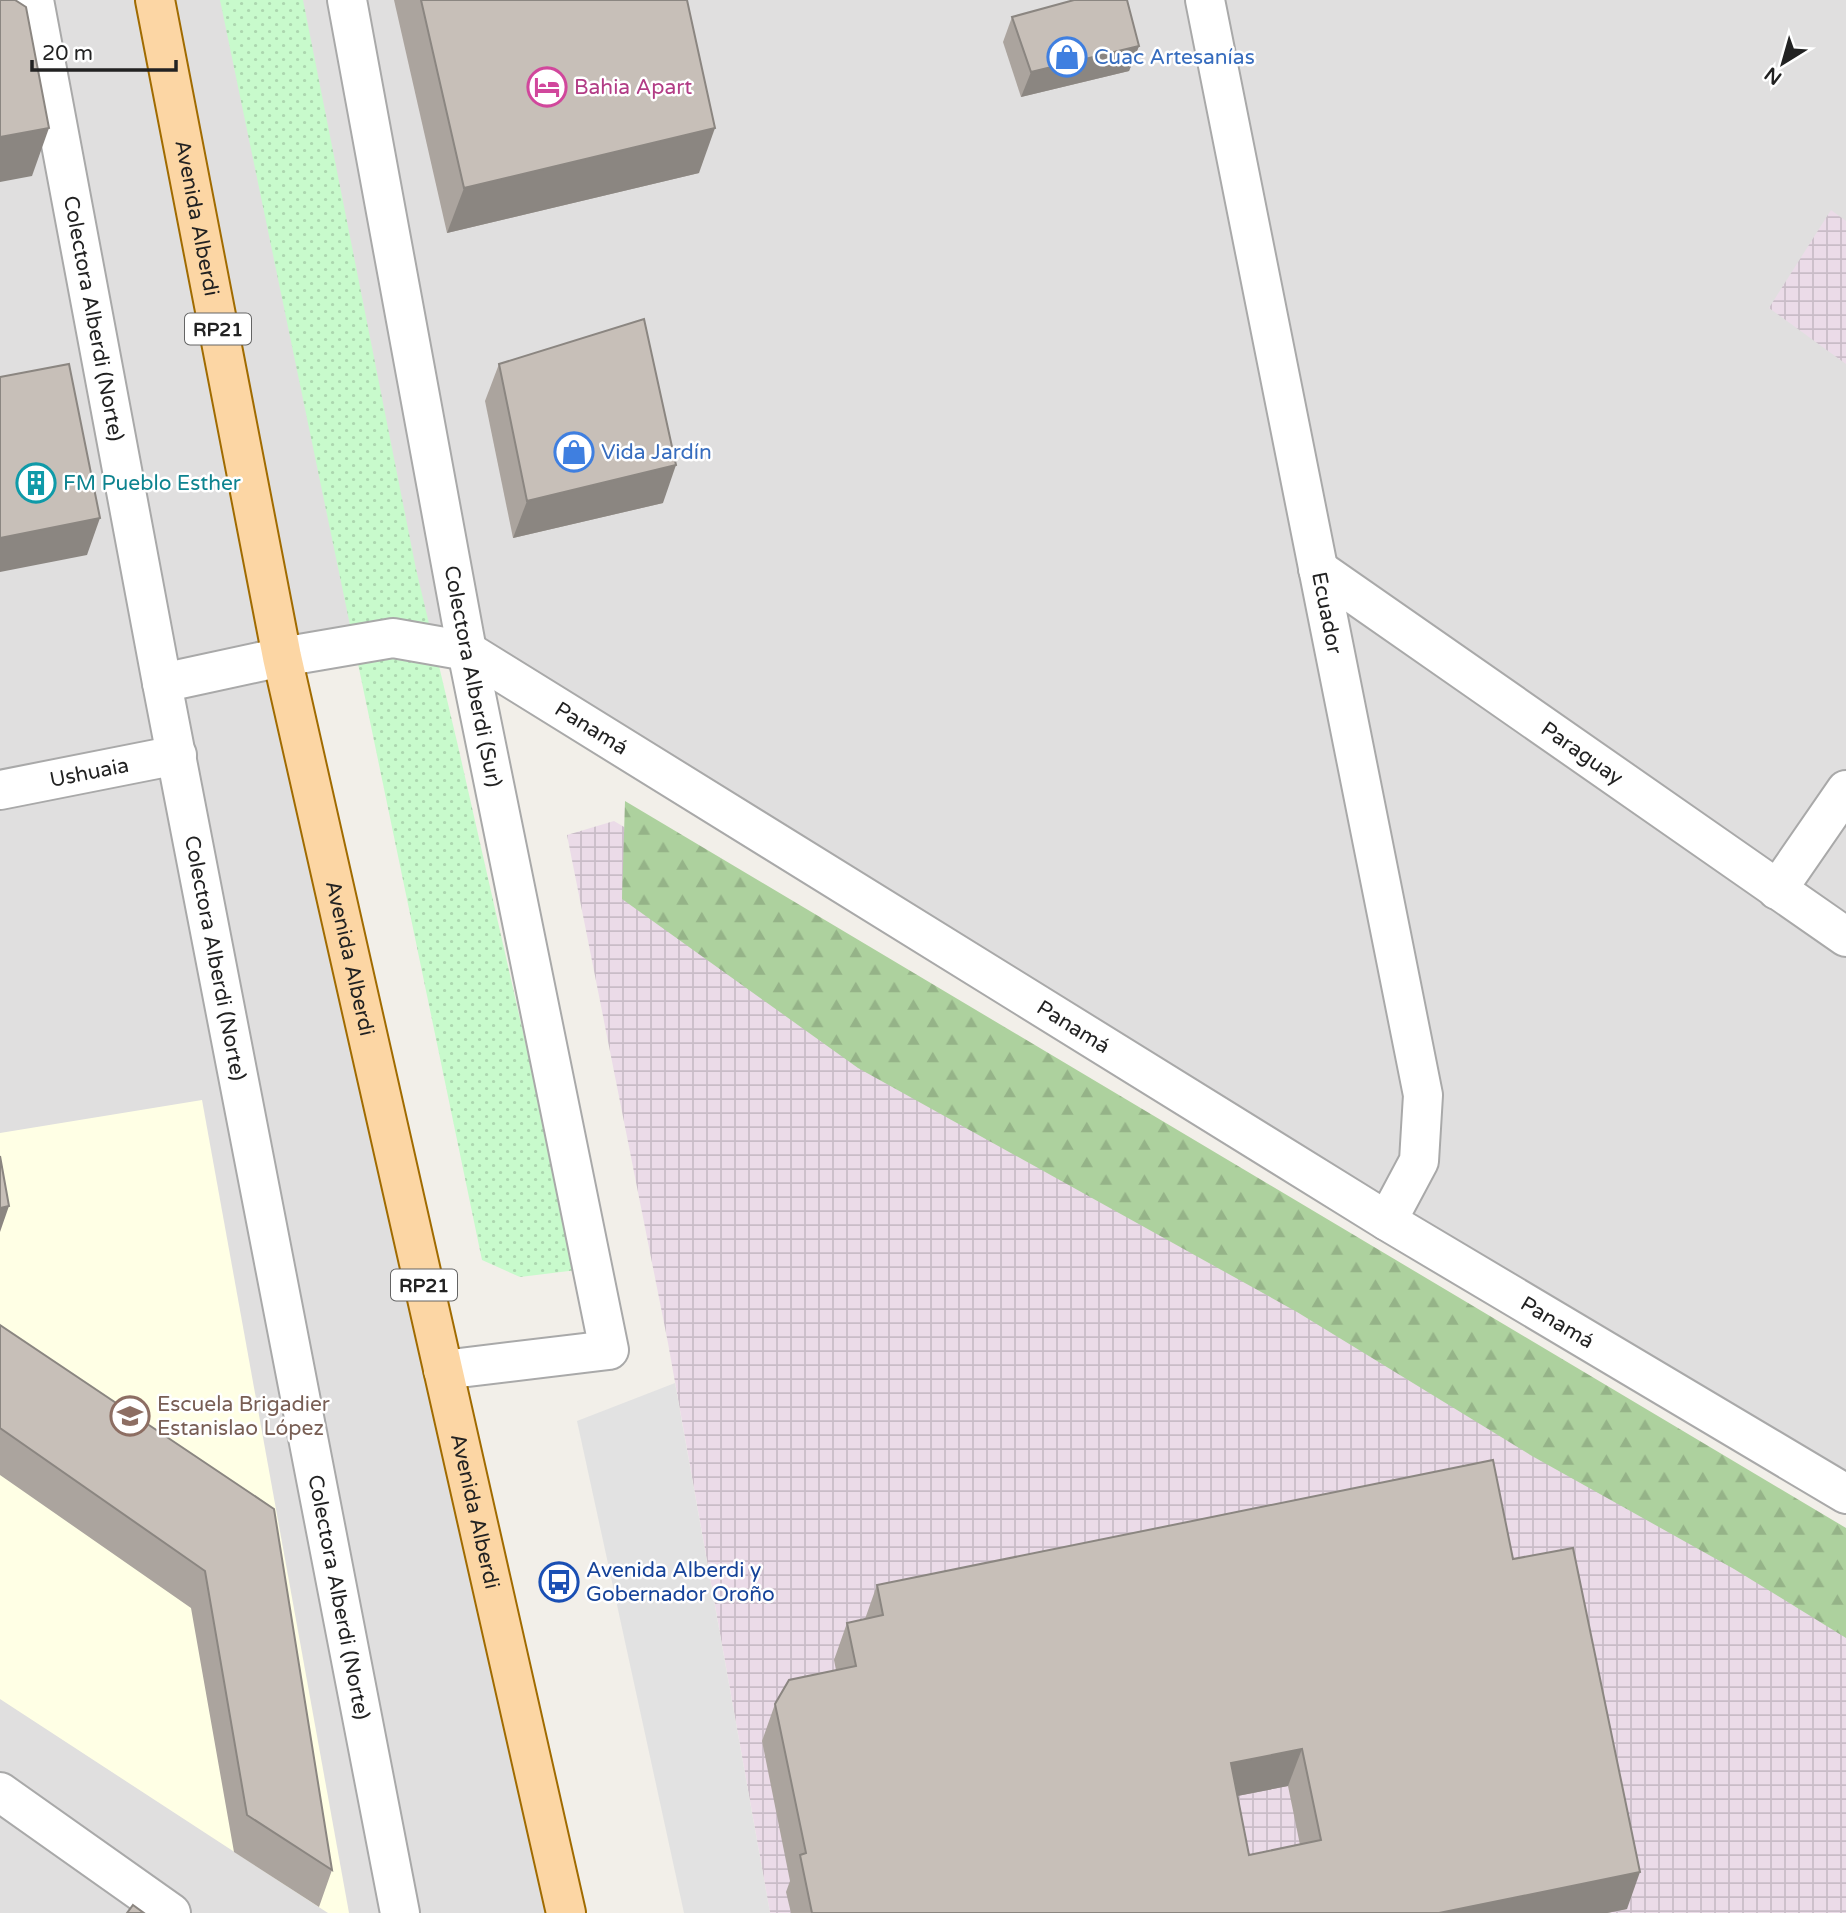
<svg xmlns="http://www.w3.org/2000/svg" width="1846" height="1913" viewBox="0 0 1846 1913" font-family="'Varela Round',sans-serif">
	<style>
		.residential { fill: #e0dfdf }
		.industrial { fill: url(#industrial-grid) }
		.education { fill: #ffffe5 }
		.forest { fill: url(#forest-firs) }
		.park { fill: url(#park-dots) }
		.parking { fill: #e2e2e2 }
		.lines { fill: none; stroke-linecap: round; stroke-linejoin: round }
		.minor-casing { stroke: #a9a9a9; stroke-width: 42 }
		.major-casing { stroke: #a06b00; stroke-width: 42 }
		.minor { stroke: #fff; stroke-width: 38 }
		.major { stroke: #fcd6a4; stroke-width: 38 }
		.wall { fill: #aba49e; fill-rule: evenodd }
		.shaded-wall { fill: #8b8681 }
		.building { fill: #c7bfb8; stroke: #8b8681; stroke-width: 2; fill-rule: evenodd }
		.labels { text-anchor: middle; stroke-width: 5; stroke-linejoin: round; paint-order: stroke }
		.shield { fill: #fff; stroke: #646464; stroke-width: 2 }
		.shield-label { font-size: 19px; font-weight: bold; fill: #222 }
		.shop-label { font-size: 21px; fill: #366cbe; stroke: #fff; text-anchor: start }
		.hotel-label { font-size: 21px; fill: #b23c85; stroke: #fff; text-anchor: start }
		.street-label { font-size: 21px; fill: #222; stroke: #fff }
		.culture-label { font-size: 21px; fill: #0d838f; stroke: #fff; text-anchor: start }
		.education-label { font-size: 21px; fill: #785e54; stroke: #fff; text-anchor: start }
		.transit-label { font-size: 21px; fill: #164399; stroke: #fff; text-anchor: start }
	</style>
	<defs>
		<pattern id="industrial-grid" width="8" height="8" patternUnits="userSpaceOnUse" patternTransform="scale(1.75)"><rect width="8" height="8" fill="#ebdbe8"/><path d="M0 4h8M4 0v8" fill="none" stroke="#c9bcc7"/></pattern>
		<pattern id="forest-firs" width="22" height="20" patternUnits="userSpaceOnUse" patternTransform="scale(1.75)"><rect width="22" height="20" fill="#add19e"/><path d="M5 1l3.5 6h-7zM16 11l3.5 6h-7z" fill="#95b388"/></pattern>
		<pattern id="park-dots" width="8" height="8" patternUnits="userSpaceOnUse" patternTransform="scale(1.75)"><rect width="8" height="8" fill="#c8facc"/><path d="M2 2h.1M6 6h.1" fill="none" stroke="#acd6af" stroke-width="1.8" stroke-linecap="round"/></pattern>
	</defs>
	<rect width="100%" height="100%" fill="#f2efe9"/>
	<!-- residential -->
	<path class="residential" d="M 0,0 L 1846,0 L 1846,1494 L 467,651 L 282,657 L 566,1913 L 0,1913 Z"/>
	<!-- industrial -->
	<g class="industrial">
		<path d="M 1831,210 L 1846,221 L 1846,364 L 1769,308 Z"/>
		<path d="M 614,821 L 1846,1552 L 1846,1913 L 770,1913 L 668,1343 L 567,835 Z"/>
	</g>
	<!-- education -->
	<path class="education" d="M 202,1100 L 349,1913 L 328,1913 L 0,1699 L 0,1133 Z"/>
	<!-- forest -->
	<path class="forest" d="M 625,801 L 1846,1528 L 1846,1638 L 1734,1569 L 1532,1456 L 1297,1312 L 858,1068 L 622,899 Z"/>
	<!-- park -->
	<path class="park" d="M 220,0 L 303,0 L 416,569 L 458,746 L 577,1270 L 520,1277 L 482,1260 Z"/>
	<!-- parking -->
	<path class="parking" d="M 675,1383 L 770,1913 L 684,1913 L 577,1421 Z"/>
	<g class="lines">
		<!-- minor casing -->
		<g class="minor-casing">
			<g id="minor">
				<path id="s1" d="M 34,0 L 162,683 L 400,1913"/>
				<path id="s2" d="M 347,0 L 467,651 L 609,1350 L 443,1370"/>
				<path id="s3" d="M 1205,0 L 1423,1095 L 1419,1161 L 1387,1221"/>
				<path id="s4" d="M 1318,569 L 1846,937"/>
				<path id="s5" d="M 162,683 L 282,657 L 393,638 L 467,651 L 1387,1221 L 1846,1494"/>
				<path id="s6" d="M 0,790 L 177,755"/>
				<path d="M 1777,890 L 1846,790"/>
				<path d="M 0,1792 L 171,1913"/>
			</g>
		</g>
		<!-- major casing -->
		<g class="major-casing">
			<g id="major">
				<path id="s7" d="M 155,0 L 282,657 L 566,1913"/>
			</g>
		</g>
		<!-- minor -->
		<use href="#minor" class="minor"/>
		<!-- major -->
		<use href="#major" class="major"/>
	</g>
	<!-- wall -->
	<g class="wall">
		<path d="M 394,0 L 687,0 L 699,173 L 447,233 Z"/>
		<path d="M 1012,17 L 1139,46 L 1129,71 L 1021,97 L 1003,42 Z"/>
		<path d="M 499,364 L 663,503 L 513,538 L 485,401 Z"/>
		<path d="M 0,1325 L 274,1509 L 332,1870 L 319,1907 L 234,1852 L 191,1608 L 0,1475 Z"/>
		<path d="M 1513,1559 L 1627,1909 L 1607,1913 L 791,1913 L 786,1892 L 790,1881 L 762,1741 L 775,1704 L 836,1670 L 834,1660 L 847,1623 L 865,1619 L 877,1585 ZM 1288,1786 L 1300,1845 L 1249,1855 L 1237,1796 Z"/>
	</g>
	<!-- shaded-wall -->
	<g class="shaded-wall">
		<path d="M 1139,46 L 1129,71 L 1021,97 L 1031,72 Z"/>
		<path d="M 49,128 L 32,176 L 0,182 L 0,137 Z"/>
		<path d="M 715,128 L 699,173 L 447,233 L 464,188 Z"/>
		<path d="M 676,465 L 663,503 L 513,538 L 527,501 Z"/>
		<path d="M 100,518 L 87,555 L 0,572 L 0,538 Z"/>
		<path d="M 9,1206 L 0,1232 L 0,1208 Z"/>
		<path d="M 1302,1749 L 1288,1786 L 1217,1800 L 1231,1763 Z"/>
		<path d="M 1640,1872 L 1627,1909 L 1607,1913 L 1439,1913 Z"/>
	</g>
	<!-- building -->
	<g class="building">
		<path d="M 0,0 L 15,0 L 26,7 L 49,128 L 0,137 Z"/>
		<path d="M 421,0 L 687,0 L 715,128 L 464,188 Z"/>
		<path d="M 1074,0 L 1127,0 L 1139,46 L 1031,72 L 1012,17 Z"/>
		<path d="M 644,319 L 676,465 L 527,501 L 499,364 Z"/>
		<path d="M 69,364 L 100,518 L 0,538 L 0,377 Z"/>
		<path d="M 0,1156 L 9,1206 L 0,1208 Z"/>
		<path d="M 0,1325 L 274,1509 L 332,1870 L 247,1815 L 205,1571 L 0,1428 Z"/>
		<path d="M 1493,1460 L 1513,1559 L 1573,1548 L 1640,1872 L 1439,1913 L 812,1913 L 800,1855 L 806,1853 L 775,1704 L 789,1680 L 856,1666 L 847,1623 L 883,1615 L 877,1585 ZM 1302,1749 L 1321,1840 L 1249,1855 L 1231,1763 Z"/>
		<path d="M 133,1905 L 144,1913 L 127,1913 Z"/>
	</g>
	<!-- icons -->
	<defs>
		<g id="shop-ring" transform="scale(2.0125)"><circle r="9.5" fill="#fff" stroke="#3f7fe0" stroke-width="1.5"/><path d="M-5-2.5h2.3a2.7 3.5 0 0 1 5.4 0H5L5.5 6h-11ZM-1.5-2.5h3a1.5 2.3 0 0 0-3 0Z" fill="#3f7fe0"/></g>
		<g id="hotel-ring" transform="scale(2.0125)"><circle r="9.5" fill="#fff" stroke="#d1479c" stroke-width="1.5"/><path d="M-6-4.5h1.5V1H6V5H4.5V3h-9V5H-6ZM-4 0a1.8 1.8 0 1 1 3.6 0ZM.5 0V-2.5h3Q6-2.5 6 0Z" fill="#d1479c"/></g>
		<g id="building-ring" transform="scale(2.0125)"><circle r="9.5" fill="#fff" stroke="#0f9aa8" stroke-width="1.5"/><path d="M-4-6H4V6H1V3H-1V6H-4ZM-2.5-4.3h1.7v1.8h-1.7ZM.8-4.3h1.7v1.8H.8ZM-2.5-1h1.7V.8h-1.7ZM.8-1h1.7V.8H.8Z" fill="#0f9aa8"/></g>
		<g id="school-ring" transform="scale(2.0125)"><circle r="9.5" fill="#fff" stroke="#8d6e63" stroke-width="1.5"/><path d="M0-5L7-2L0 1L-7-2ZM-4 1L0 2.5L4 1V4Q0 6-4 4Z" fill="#8d6e63"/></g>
		<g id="bus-ring" transform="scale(2.0125)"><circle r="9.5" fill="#fff" stroke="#1a4fb4" stroke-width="1.5"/><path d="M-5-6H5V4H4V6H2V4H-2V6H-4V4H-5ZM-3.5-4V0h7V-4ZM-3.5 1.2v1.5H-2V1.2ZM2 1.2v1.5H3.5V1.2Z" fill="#1a4fb4"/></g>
	</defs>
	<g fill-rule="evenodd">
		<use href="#shop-ring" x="1067" y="57"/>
		<use href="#hotel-ring" x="547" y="87"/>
		<use href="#shop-ring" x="574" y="452"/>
		<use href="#building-ring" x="36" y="483"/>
		<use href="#school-ring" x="130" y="1416"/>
		<use href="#bus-ring" x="559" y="1582"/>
	</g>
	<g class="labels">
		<!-- shield labels -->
		<g class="shield">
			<rect x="185" y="313.5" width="66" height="31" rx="5"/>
			<rect x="391" y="1269.5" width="66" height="31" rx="5"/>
		</g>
		<g class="shield-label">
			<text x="218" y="336">RP21</text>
			<text x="424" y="1292">RP21</text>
		</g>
		<!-- shop labels -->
		<g class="shop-label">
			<text x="1094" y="64">Cuac Artesanías</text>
			<text x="601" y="459">Vida Jardín</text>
		</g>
		<!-- hotel labels -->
		<g class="hotel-label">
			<text x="574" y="94">Bahia Apart</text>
		</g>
		<!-- street labels -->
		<g class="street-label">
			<text dy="7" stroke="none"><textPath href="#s7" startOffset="222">Avenida Alberdi</textPath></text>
			<text dy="7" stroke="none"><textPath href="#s1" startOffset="324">Colectora Alberdi (Norte)</textPath></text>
			<text dy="7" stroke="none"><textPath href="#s3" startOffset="625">Ecuador</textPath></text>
			<text dy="7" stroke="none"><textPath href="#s2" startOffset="688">Colectora Alberdi (Sur)</textPath></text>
			<text dy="7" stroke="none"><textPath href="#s5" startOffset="457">Panamá</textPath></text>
			<text dy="7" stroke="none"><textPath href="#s4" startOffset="322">Paraguay</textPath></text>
			<text dy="7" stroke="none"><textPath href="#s6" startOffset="91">Ushuaia</textPath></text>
			<text dy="7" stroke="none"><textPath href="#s1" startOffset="975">Colectora Alberdi (Norte)</textPath></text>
			<text dy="7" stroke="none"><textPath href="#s7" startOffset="978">Avenida Alberdi</textPath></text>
			<text dy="7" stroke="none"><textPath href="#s5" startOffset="1024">Panamá</textPath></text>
			<text dy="7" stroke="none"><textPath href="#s5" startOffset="1591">Panamá</textPath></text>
			<text dy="7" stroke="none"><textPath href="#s7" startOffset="1545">Avenida Alberdi</textPath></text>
			<text dy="7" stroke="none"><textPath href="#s1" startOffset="1626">Colectora Alberdi (Norte)</textPath></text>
		</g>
		<!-- culture labels -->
		<g class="culture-label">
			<text x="63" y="490">FM Pueblo Esther</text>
		</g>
		<!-- education labels -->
		<g class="education-label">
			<text x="157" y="1411">Escuela Brigadier<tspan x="157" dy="24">Estanislao López</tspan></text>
		</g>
		<!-- transit labels -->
		<g class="transit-label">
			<text x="586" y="1577">Avenida Alberdi y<tspan x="586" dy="24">Gobernador Oroño</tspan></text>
		</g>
	</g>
	<!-- north arrow -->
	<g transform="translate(1783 63) rotate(217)" stroke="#ffffff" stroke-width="5" paint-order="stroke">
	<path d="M0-5L12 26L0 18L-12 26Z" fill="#222222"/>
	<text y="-10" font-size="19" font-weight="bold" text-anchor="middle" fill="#222222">N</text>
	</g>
	<!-- scale -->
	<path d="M32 60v10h144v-10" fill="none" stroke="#222222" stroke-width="3.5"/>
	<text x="42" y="60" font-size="21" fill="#222222" stroke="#ffffff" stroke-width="5" paint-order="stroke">20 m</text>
</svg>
